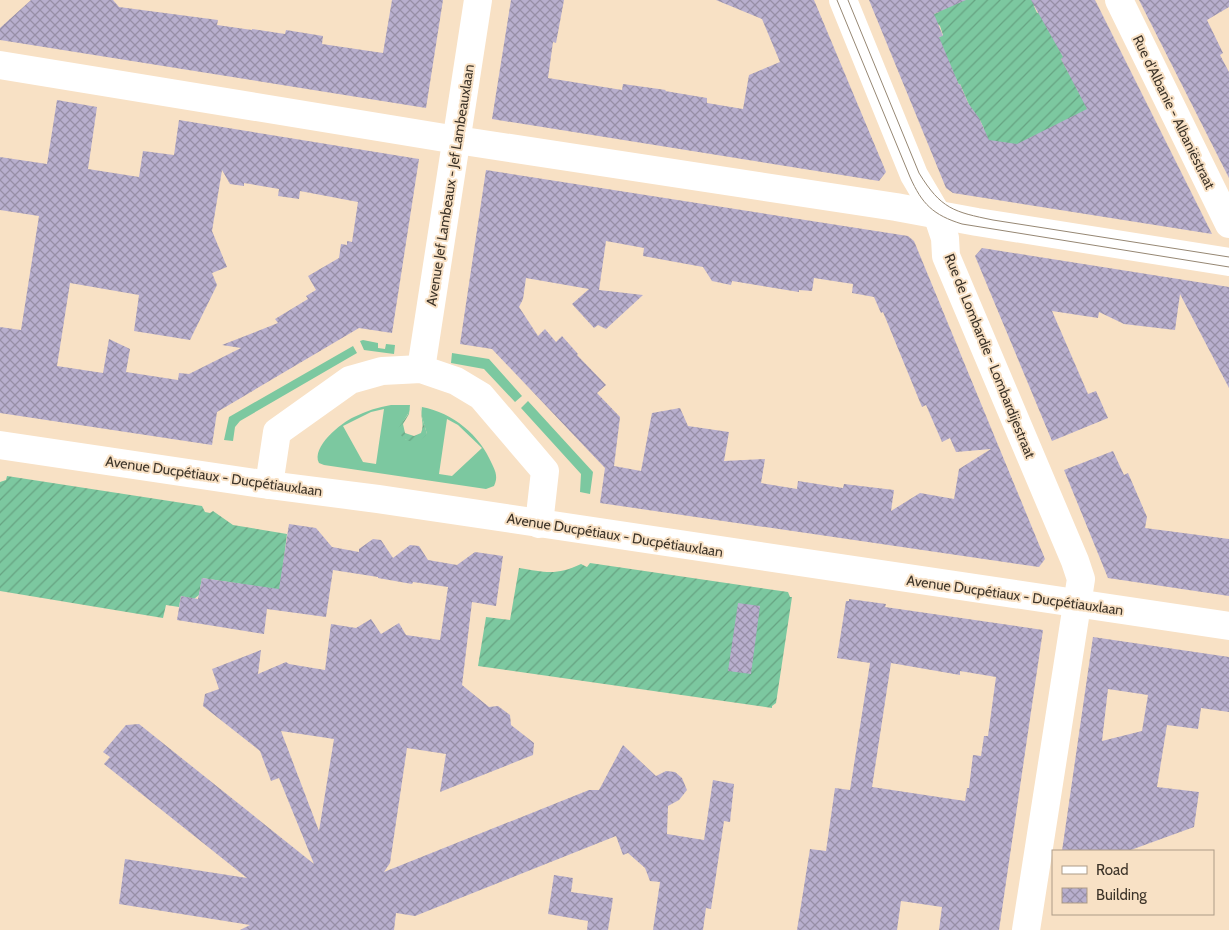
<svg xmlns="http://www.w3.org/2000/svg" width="1229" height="930" viewBox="0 0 1229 930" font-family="Cabin,sans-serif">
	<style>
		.grass { fill: #7cc8a0; fill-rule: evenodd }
		.garden { fill: url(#garden-furrows) }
		.building { fill: url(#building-cross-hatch); fill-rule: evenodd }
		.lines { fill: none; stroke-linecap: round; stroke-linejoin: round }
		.minor { stroke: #fff; stroke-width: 28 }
		.tram { stroke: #968773; stroke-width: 1 }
		.labels { text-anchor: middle; stroke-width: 4; stroke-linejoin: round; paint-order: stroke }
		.street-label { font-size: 14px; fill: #3d3429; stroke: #f8e1c5 }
	</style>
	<defs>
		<pattern id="garden-furrows" width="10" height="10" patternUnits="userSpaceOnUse" patternTransform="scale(1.25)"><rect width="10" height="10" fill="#7cc8a0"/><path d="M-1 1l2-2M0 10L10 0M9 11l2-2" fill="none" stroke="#67a382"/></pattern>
		<pattern id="building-cross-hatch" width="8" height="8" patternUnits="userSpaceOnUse" patternTransform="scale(1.25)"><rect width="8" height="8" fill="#b8afce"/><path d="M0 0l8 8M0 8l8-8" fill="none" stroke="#978fa7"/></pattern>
	</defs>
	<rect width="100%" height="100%" fill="#f8e1c5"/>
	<!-- grass -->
	<g class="grass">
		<path d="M 363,340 L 378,343 L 378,348 L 385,349 L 386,344 L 395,345 L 394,354 L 364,350 L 360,341 Z"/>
		<path d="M 353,346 L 357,353 L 240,421 L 235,427 L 233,441 L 224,440 L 229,417 Z"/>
		<path d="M 452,353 L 489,359 L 522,396 L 515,402 L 484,369 L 451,363 Z"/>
		<path d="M 528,401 L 593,472 L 590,494 L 580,492 L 581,474 L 521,408 Z"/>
		<path d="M 391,405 L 410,405 L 409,412 L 401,425 L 406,440 L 427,434 L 422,417 L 422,407 C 453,413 480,435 492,464 C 496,472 498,478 494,486 L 486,489 L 324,465 L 319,463 C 311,447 341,423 354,417 C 366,411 378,407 391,405 ZM 384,409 L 376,464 L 363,462 L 343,426 L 371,412 ZM 447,419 L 458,425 L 482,448 L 452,476 L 439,474 Z"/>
	</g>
	<!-- garden -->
	<g class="garden">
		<path d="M 923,0 L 1037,0 L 1039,4 L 1034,6 L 1037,13 L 1046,8 L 1069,54 L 1061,59 L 1074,82 L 1112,137 L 984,149 L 984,129 L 980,120 L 976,121 L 960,84 L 959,85 L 946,57 L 938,38 L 943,35 L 940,26 L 929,16 L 939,12 L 937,6 Z"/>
		<path d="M 410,405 L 409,414 L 403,424 L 405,433 L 414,436 L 421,433 C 425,424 420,416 421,406 L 422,417 L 427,434 C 418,446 402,443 398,429 L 408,414 Z"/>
		<path d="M 7,476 L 202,506 L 205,512 L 210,513 L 213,511 L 233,525 L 287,534 L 280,590 L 202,578 L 199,595 L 194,599 L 181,596 L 179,607 L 166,605 L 163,618 L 0,591 L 0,482 L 6,480 Z"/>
		<path d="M 590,563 L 788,592 L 790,597 L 792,597 L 776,703 L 772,706 L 772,708 L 478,666 L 486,617 L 510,620 L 519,568 C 545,572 556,576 581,564 L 587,567 Z"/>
	</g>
	<!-- building -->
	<g class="building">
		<path d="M 31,0 L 113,0 L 119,7 L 218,20 L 217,25 L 252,30 L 252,29 L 285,34 L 286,30 L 323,36 L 322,44 L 383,53 L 392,0 L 443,0 L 426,108 L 0,40 L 0,28 Z"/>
		<path d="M 511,0 L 564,0 L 556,43 L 553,42 L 548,78 L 622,90 L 623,84 L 666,90 L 665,91 L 707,98 L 707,103 L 743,109 L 749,75 L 780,62 L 762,19 L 716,0 L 814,0 L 886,172 L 879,181 L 492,119 Z"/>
		<path d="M 869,0 L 966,0 L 934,14 L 943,36 L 939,37 L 959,85 L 960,84 L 968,103 L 979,118 L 989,140 L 1017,144 L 1087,109 L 1061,59 L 1063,57 L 1031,0 L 1095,0 L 1212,234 L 953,193 L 946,188 Z"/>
		<path d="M 1139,0 L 1229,0 L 1229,7 L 1207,20 L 1223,53 L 1220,55 L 1229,72 L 1229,178 Z"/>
		<path d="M 57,100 L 97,107 L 88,169 L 139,177 L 143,151 L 174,155 L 179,120 L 419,159 L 392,333 L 359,328 L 217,412 L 212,445 L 0,413 L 0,327 L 21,330 L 39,216 L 0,210 L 0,157 L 47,164 ZM 222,170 L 230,184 L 244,186 L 244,183 L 279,189 L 278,196 L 299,199 L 300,191 L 358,202 L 352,242 L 347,241 L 347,245 L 341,244 L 339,258 L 308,276 L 316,290 L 306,296 L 308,299 L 275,319 L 278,323 L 222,345 L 241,348 L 189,374 L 179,373 L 178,380 L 126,372 L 130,349 L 109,339 L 103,373 L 57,366 L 70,283 L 139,295 L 134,331 L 190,340 L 217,285 L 212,273 L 227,267 L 212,231 Z"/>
		<path d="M 486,170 L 908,236 L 914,241 L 1045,559 L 1039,567 L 600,503 L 605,468 L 492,349 L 460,344 ZM 606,241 L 644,248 L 643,256 L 703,267 L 712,281 L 731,285 L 732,281 L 799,292 L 799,290 L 812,291 L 814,278 L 853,284 L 852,293 L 874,297 L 881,313 L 883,312 L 922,407 L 926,405 L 942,442 L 950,438 L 956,452 L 991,449 L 959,469 L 954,499 L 920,493 L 891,511 L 894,490 L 844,484 L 843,488 L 798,481 L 797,489 L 761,483 L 765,459 L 724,461 L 729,432 L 688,426 L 680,408 L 652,413 L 641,471 L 614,466 L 620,417 L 597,393 L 606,385 L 577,355 L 578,354 L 562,336 L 556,342 L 545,329 L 538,336 L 519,307 L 523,299 L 526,278 L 589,289 L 572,304 L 594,328 L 598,325 L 606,329 L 643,295 L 599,290 Z"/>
		<path d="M 982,248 L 1229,287 L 1229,388 L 1180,294 L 1175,330 L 1124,324 L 1099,312 L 1098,318 L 1052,311 L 1088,394 L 1096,391 L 1108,418 L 1052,441 L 975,256 Z"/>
		<path d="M 1113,451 L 1124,475 L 1128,473 L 1147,517 L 1145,528 L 1229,539 L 1229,596 L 1108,578 L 1064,470 Z"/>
		<path d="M 289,524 L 316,528 L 332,547 L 359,552 L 359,549 L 373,539 L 381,540 L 393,558 L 410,545 L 419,546 L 428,560 L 457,565 L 475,552 L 503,556 L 496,606 L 472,602 L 462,685 L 489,707 L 498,706 L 510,715 L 511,725 L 534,743 L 533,755 L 440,792 L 446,754 L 407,748 L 390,863 L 384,872 L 589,790 L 599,790 L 623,745 L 656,776 L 666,771 L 675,772 L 682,778 L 687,790 L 679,800 L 668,806 L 667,834 L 704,840 L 713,780 L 734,784 L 730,822 L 724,821 L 711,909 L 706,908 L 703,930 L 653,930 L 660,882 L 650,881 L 645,868 L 628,853 L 623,855 L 616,836 L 415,916 L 396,913 L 394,930 L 240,930 L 250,925 L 119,904 L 125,859 L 247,878 L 104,764 L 110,757 L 103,752 L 126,725 L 139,724 L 314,864 L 279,778 L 271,781 L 260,751 L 203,706 L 205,694 L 219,689 L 212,669 L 261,650 L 258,674 L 286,662 L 289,664 L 325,670 L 331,624 L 356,628 L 371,619 L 381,634 L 399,623 L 406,635 L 440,640 L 448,587 L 413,582 L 412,584 L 378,578 L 378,577 L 333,570 L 326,617 L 267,609 L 264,634 L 177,620 L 181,596 L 198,599 L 202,578 L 279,589 ZM 281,731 L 334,739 L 319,831 Z"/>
		<path d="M 849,599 L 886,604 L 885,607 L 1043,630 L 999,930 L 939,930 L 942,907 L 901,901 L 897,930 L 797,930 L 810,849 L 826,851 L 835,788 L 850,790 L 870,663 L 837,658 L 846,601 L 849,601 ZM 891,663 L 960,675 L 960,671 L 996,677 L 988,736 L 984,736 L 981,756 L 973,755 L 969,788 L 967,788 L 965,801 L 872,787 Z"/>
		<path d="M 738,603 L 760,606 L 751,674 L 728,671 Z"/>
		<path d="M 1093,637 L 1229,657 L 1229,712 L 1201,708 L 1198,729 L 1167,725 L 1157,787 L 1199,792 L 1194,827 L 1128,851 L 1062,851 ZM 1108,689 L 1148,695 L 1142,731 L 1102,741 Z"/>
		<path d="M 554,875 L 573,878 L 571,892 L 613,898 L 608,930 L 587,930 L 588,921 L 548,914 Z"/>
	</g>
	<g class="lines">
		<!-- minor -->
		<g class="minor">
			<path d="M 843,0 L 914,175 L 937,214 L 945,238 L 946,256 L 1075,561 L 1081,579 L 1026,930"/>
			<path d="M 1119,0 L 1229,224"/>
			<path d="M 0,65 L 457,140 L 896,207 L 977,222 L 1229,262"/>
			<path d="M 421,369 L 478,0"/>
			<path d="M 0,445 L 269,485 L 378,499 L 1229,626"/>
			<path d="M 269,485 L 277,432 L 350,380 L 382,371 L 421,369 L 456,381 L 481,396 L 545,471 L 539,524"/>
		</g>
		<!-- tram -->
		<g class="tram">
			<path d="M 837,0 L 910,177 C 922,204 933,215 962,224 L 1229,267"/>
			<path d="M 848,0 L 919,173 C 941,209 954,212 993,220 L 1229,257"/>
		</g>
	</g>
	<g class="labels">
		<!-- street labels -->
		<g class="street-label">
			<text transform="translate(1174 112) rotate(64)" y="5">Rue d'Albanie - Albaniëstraat</text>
			<text transform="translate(450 185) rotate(-81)" y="5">Avenue Jef Lambeaux - Jef Lambeauxlaan</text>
			<text transform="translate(990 356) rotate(68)" y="5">Rue de Lombardie - Lombardijestraat</text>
			<text transform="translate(214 476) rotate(8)" y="5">Avenue Ducpétiaux - Ducpétiauxlaan</text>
			<text transform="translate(615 535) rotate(9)" y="5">Avenue Ducpétiaux - Ducpétiauxlaan</text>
			<text transform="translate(1015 595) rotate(8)" y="5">Avenue Ducpétiaux - Ducpétiauxlaan</text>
		</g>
	</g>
	<!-- legend -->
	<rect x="1052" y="850" width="162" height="65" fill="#f8e1c5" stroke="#ad9c87"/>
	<rect x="1062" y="866" width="25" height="8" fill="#ffffff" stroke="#ad9c87"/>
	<text x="1096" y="875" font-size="15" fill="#3d3429">Road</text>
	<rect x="1062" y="888" width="25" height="15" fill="url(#building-cross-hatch)" stroke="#ad9c87"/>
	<text x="1096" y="900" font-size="15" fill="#3d3429">Building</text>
</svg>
